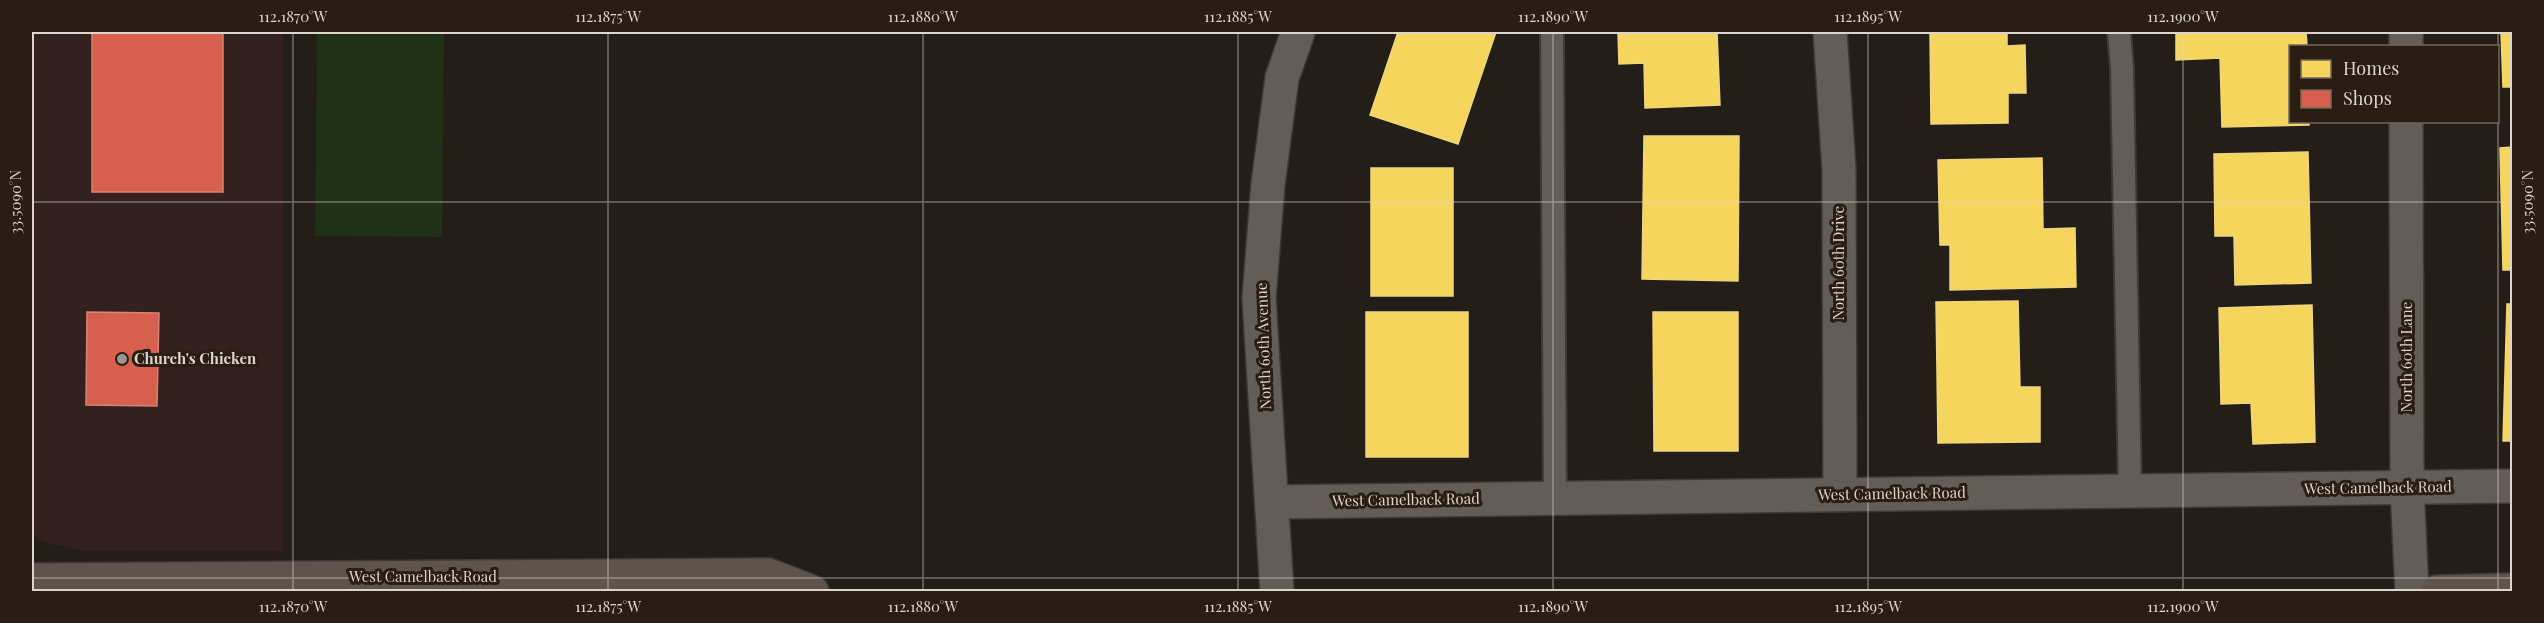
<svg xmlns="http://www.w3.org/2000/svg" width="2544" height="623" viewBox="0 0 2544 623" font-family="'Playfair Display',serif">
	<style>
		.commercial { fill: #332120 }
		.green { fill: #1f3116 }
		.homes { fill: #f6d55c; stroke: #eed57e; stroke-width: 1.5 }
		.shops { fill: #d6604d; stroke: #d88373; stroke-width: 1.5 }
		.lines { fill: none; stroke-linecap: round; stroke-linejoin: round }
		.service-casing { stroke: #3f3935; stroke-width: 26 }
		.minor-casing { stroke: #3f3935; stroke-width: 36 }
		.primary-casing { stroke: #3f3935; stroke-width: 36 }
		.service { stroke: #635d58; stroke-width: 22 }
		.minor { stroke: #635d58; stroke-width: 33 }
		.primary { stroke: #5e544d; stroke-width: 33 }
		.ticks { fill: none; stroke: #ddd4cd; stroke-width: 1.5; stroke-opacity: 0.45 }
		.poi-dot { fill: #9c948e; stroke: #2a1d12; stroke-width: 2 }
		.labels { text-anchor: middle; stroke-width: 6; stroke-linejoin: round; paint-order: stroke }
		.street-label { font-size: 15px; fill: #ddd4cd; stroke: #2a1d12 }
		.poi-label { font-size: 15px; font-weight: bold; fill: #ddd4cd; stroke: #2a1d12; text-anchor: start }
		.neatline { fill: none; stroke: #ddd4cd; stroke-width: 2 }
		.ticks-label { font-size: 15px; text-anchor: middle; fill: #ddd4cd }
	</style>
	<rect width="100%" height="100%" fill="#241e18"/>
	<!-- commercial -->
	<path class="commercial" d="M 32,32 L 283,32 L 283,551 L 84,551 L 43,542 L 32,536 Z"/>
	<!-- green -->
	<path class="green" d="M 317,32 L 444,32 L 442,237 L 315,236 Z"/>
	<!-- homes -->
	<g class="homes">
		<path d="M 1398,32 L 1496,32 L 1458,144 L 1370,115 Z"/>
		<path d="M 1618,32 L 1717,32 L 1720,105 L 1645,108 L 1644,63 L 1619,64 Z"/>
		<path d="M 1930,32 L 2007,32 L 2007,46 L 2025,45 L 2026,93 L 2008,93 L 2008,123 L 1931,124 Z"/>
		<path d="M 2176,32 L 2306,32 L 2307,46 L 2290,46 L 2290,122 L 2309,122 L 2309,125 L 2222,127 L 2220,58 L 2176,60 Z"/>
		<path d="M 2501,32 L 2512,32 L 2512,87 L 2503,87 Z"/>
		<path d="M 1644,136 L 1739,136 L 1738,281 L 1642,279 Z"/>
		<path d="M 2512,147 L 2512,270 L 2503,270 L 2500,148 Z"/>
		<path d="M 2308,152 L 2311,283 L 2235,285 L 2234,236 L 2215,236 L 2214,154 Z"/>
		<path d="M 2042,158 L 2043,229 L 2075,228 L 2076,287 L 1950,290 L 1950,245 L 1940,245 L 1938,160 Z"/>
		<rect x="1371" y="168" width="82" height="128"/>
		<path d="M 2018,301 L 2020,387 L 2040,387 L 2040,442 L 1938,443 L 1936,302 Z"/>
		<path d="M 2507,304 L 2512,304 L 2512,441 L 2503,441 Z"/>
		<path d="M 2312,305 L 2315,442 L 2253,444 L 2251,403 L 2221,404 L 2219,308 Z"/>
		<rect x="1366" y="312" width="102" height="145"/>
		<path d="M 1653,312 L 1738,312 L 1738,451 L 1654,451 Z"/>
	</g>
	<!-- shops -->
	<g class="shops">
		<rect x="92" y="32" width="131" height="160"/>
		<path d="M 87,312 L 159,313 L 157,406 L 86,405 Z"/>
	</g>
	<g class="lines">
		<!-- service casing -->
		<g class="service-casing">
			<g id="service">
				<path d="M 1552,32 L 1555,498"/>
				<path d="M 2119,32 L 2122,68 L 2130,490"/>
			</g>
		</g>
		<!-- minor casing -->
		<g class="minor-casing">
			<g id="minor">
				<path d="M 1830,32 L 1839,170 L 1840,494"/>
				<path d="M 2406,32 L 2406,46"/>
				<path d="M 2406,122 L 2407,487 L 2412,592"/>
				<path d="M 1272,502 L 2512,486"/>
				<path d="M 1277,592 L 1259,298 L 1268,184 L 1282,78 L 1298,32"/>
			</g>
		</g>
		<!-- primary casing -->
		<g class="primary-casing">
			<g id="primary">
				<path d="M 32,580 L 768,575 L 812,592"/>
				<path d="M 2437,592 L 2512,590"/>
			</g>
		</g>
		<!-- service -->
		<use href="#service" class="service"/>
		<!-- minor -->
		<use href="#minor" class="minor"/>
		<!-- primary -->
		<use href="#primary" class="primary"/>
	</g>
	<!-- ticks -->
	<path class="ticks" d="M 293,32 L 293,592M 608,32 L 608,592M 923,32 L 923,592M 1238,32 L 1238,592M 1553,32 L 1553,592M 1868,32 L 1868,592M 2183,32 L 2183,592M 2498,32 L 2498,592M 32,202 L 2512,202M 32,578 L 2512,578"/>
	<!-- markers -->
	<circle class="poi-dot" cx="122" cy="359" r="6"/>
	<g class="labels">
		<!-- street labels -->
		<g class="street-label">
			<text transform="translate(1839 263) rotate(-90)" y="5">North 60th Drive</text>
			<text transform="translate(1264 346) rotate(-92)" y="5">North 60th Avenue</text>
			<text transform="translate(2407 357) rotate(-90)" y="5">North 60th Lane</text>
			<text transform="translate(2378 488) rotate(-1)" y="5">West Camelback Road</text>
			<text transform="translate(1892 494) rotate(-1)" y="5">West Camelback Road</text>
			<text transform="translate(1406 500) rotate(-1)" y="5">West Camelback Road</text>
			<text x="423" y="582">West Camelback Road</text>
		</g>
		<!-- poi labels -->
		<g class="poi-label">
			<text x="134" y="364">Church's Chicken</text>
		</g>
	</g>
	<!-- border -->
	<rect width="2544" height="623" fill="none" stroke="#2a1d12" stroke-width="66"/>
	<!-- legend -->
	<rect x="2289" y="45" width="210" height="78" fill="#2a1d12" stroke="#72665d" stroke-width="1.5"/>
	<rect x="2301" y="60" width="30" height="18" fill="#f6d55c" stroke="#72665d" stroke-width="1.5"/>
	<text x="2343" y="75" font-size="18" fill="#ddd4cd">Homes</text>
	<rect x="2301" y="90" width="30" height="18" fill="#d6604d" stroke="#72665d" stroke-width="1.5"/>
	<text x="2343" y="105" font-size="18" fill="#ddd4cd">Shops</text>
	<rect x="33" y="33" width="2478" height="557" class="neatline"/>
	<g class="ticks-label">
		<text x="293" y="22">112.1870°W</text>
		<text x="608" y="22">112.1875°W</text>
		<text x="923" y="22">112.1880°W</text>
		<text x="1238" y="22">112.1885°W</text>
		<text x="1553" y="22">112.1890°W</text>
		<text x="1868" y="22">112.1895°W</text>
		<text x="2183" y="22">112.1900°W</text>
		<text transform="translate(2528 202) rotate(-90)" y="5">33.5090°N</text>
		<text transform="translate(16 202) rotate(-90)" y="5">33.5090°N</text>
		<text x="293" y="612">112.1870°W</text>
		<text x="608" y="612">112.1875°W</text>
		<text x="923" y="612">112.1880°W</text>
		<text x="1238" y="612">112.1885°W</text>
		<text x="1553" y="612">112.1890°W</text>
		<text x="1868" y="612">112.1895°W</text>
		<text x="2183" y="612">112.1900°W</text>
	</g>
</svg>
